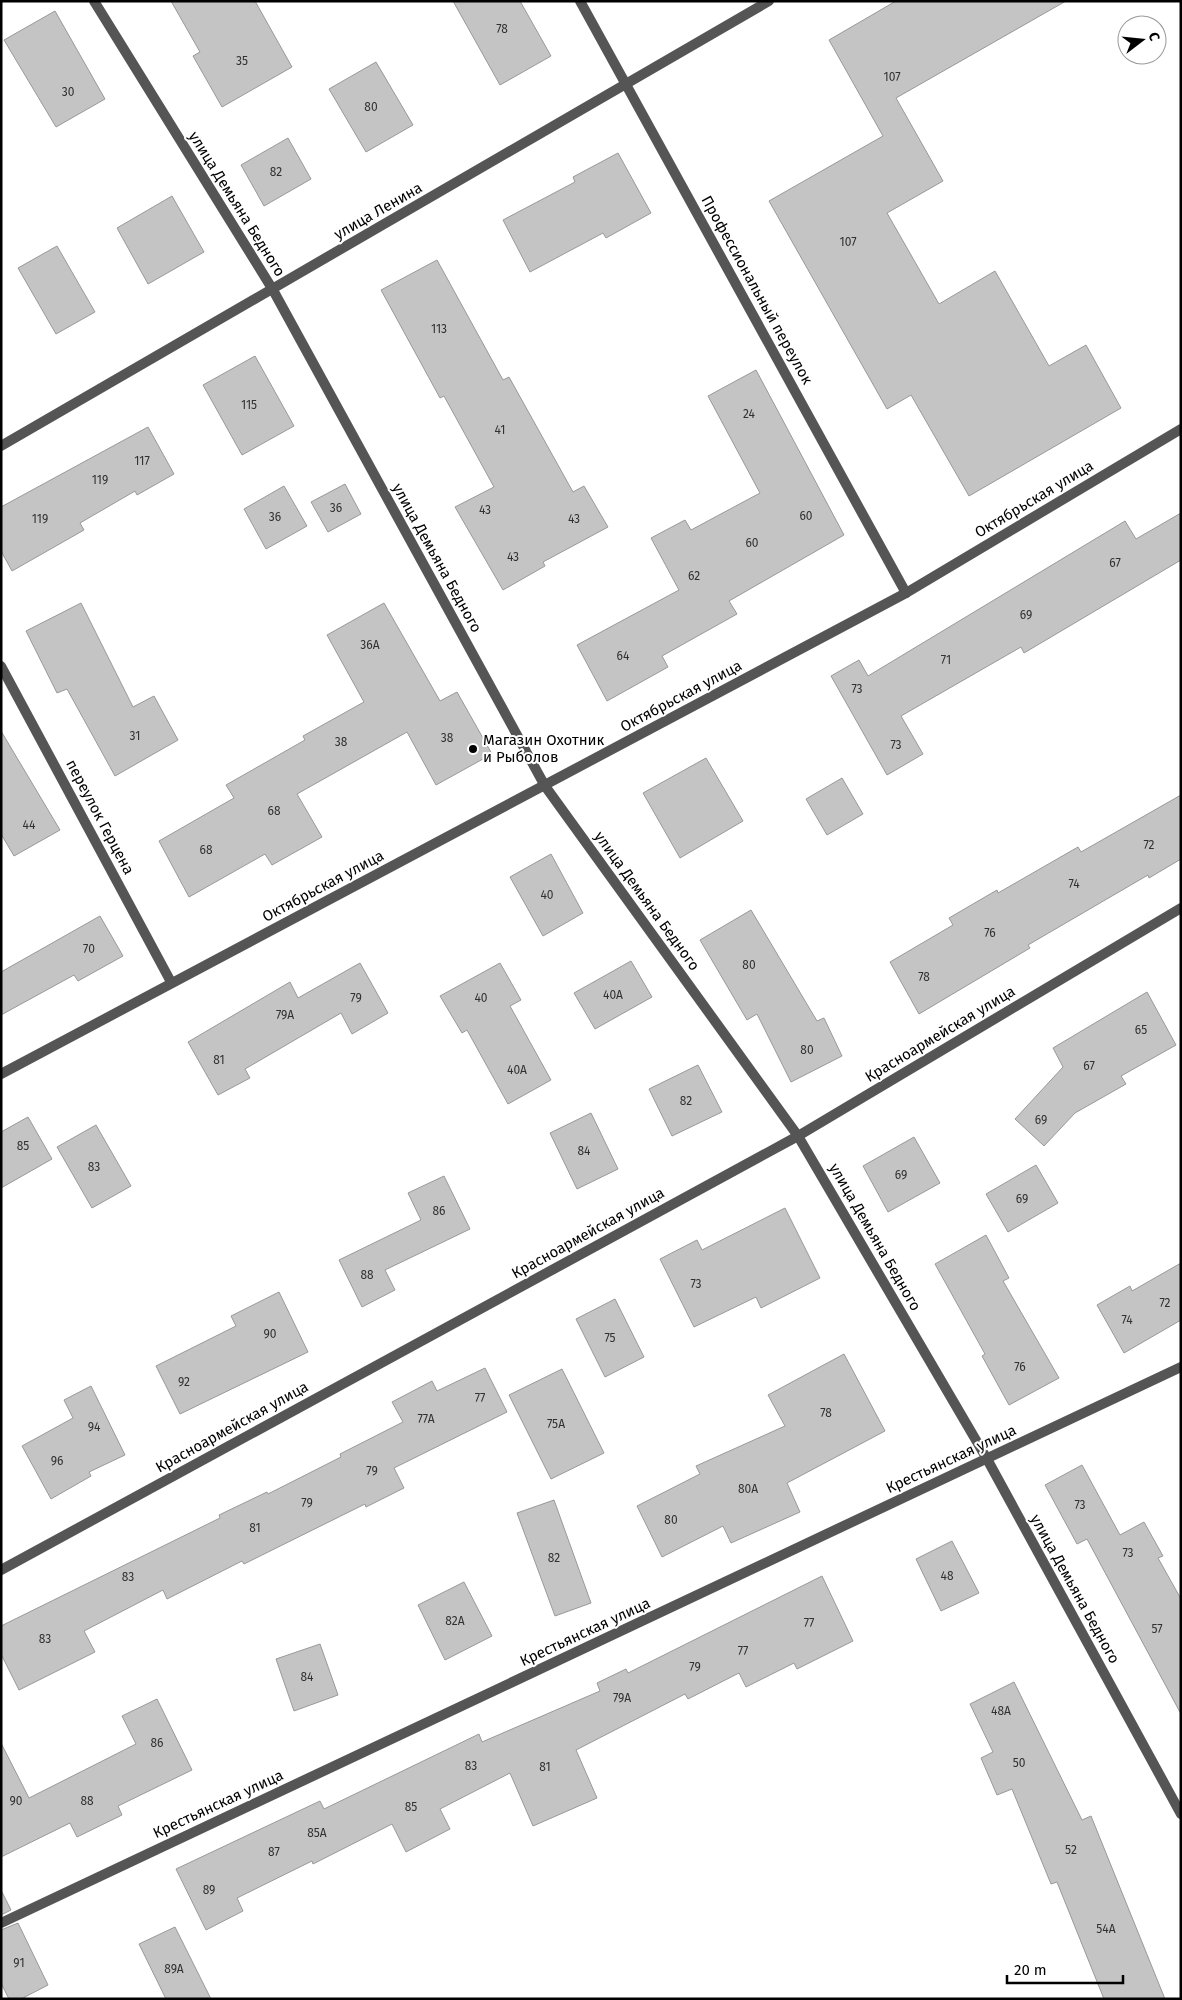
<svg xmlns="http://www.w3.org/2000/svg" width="1182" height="2000" viewBox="0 0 1182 2000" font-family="'Fira Sans',sans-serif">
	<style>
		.building { fill: #c4c4c4; stroke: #999 }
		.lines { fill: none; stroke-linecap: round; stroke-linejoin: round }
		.minor { stroke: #555; stroke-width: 10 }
		.poi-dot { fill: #000; stroke: #fff; stroke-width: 2 }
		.labels { text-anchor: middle; stroke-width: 4; stroke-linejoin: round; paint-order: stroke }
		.number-label { font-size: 12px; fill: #313131 }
		.street-label { font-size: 15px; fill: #000; stroke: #fff }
		.poi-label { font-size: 15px; fill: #000; stroke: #fff; text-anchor: start }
	</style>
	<rect width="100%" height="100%" fill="#fff"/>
	<!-- building -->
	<g class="building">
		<path d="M 171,1 L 255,1 L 292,67 L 222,107 L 193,56 L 200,52 Z"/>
		<path d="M 453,1 L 520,1 L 551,56 L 500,85 Z"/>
		<path d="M 896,1 L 1066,1 L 896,98 L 943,181 L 887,213 L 939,304 L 995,271 L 1049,366 L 1086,345 L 1121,408 L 969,496 L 911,395 L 887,409 L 769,201 L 883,136 L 829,40 Z"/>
		<path d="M 55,11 L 105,99 L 56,127 L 4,40 Z"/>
		<path d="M 376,62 L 413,125 L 366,152 L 329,89 Z"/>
		<path d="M 288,138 L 311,179 L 264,206 L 241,165 Z"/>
		<path d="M 618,153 L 651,213 L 606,238 L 603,233 L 530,272 L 503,220 L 575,182 L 573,177 Z"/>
		<path d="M 172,196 L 204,252 L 148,284 L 117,228 Z"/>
		<path d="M 57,246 L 95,312 L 56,334 L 18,268 Z"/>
		<path d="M 437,260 L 503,380 L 509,377 L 573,492 L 584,486 L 608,527 L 543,562 L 545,566 L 503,590 L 455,507 L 494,487 L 444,396 L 440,398 L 381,290 Z"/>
		<path d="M 255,356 L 294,426 L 242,455 L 203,385 Z"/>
		<path d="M 756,370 L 844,535 L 729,601 L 737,614 L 662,656 L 668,667 L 607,701 L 577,645 L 679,590 L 651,538 L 685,520 L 691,530 L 760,493 L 708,396 Z"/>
		<path d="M 148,427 L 174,474 L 137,495 L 135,491 L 80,523 L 84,530 L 12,571 L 1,551 L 1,507 Z"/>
		<path d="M 345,484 L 361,514 L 328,532 L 311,502 Z"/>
		<path d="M 284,486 L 307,526 L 266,549 L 244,509 Z"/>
		<path d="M 1181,513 L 1181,560 L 1024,653 L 1021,647 L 901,716 L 923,754 L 887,775 L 831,676 L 859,660 L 868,676 L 1125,521 L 1136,539 Z"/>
		<path d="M 81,603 L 133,707 L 154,696 L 178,740 L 115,776 L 67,689 L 57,693 L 26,631 Z"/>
		<path d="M 384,603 L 440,701 L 457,692 L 492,754 L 436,785 L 407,732 L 297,794 L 322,837 L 272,865 L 265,854 L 189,897 L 159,841 L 234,798 L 226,785 L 305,740 L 303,736 L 364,702 L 327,635 Z"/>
		<path d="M 1,731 L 60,830 L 14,856 L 1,834 Z"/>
		<path d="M 706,758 L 743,821 L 680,858 L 643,793 Z"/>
		<path d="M 842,778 L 863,814 L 827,835 L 806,799 Z"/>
		<path d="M 1181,795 L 1181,859 L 1149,878 L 1148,875 L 1028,945 L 1030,948 L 919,1014 L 890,962 L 953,925 L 949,918 L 997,890 L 998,893 L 1078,847 L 1081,852 Z"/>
		<path d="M 551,854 L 583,913 L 543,936 L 510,877 Z"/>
		<path d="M 751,910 L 817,1021 L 824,1018 L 842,1056 L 791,1082 L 757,1014 L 747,1020 L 700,940 Z"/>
		<path d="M 100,916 L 123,956 L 78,981 L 74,975 L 1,1015 L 1,972 Z"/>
		<path d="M 631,961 L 652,997 L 595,1029 L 574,993 Z"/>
		<path d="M 360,963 L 388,1013 L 352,1034 L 341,1013 L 245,1069 L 250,1078 L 218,1095 L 188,1042 L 290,982 L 298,998 Z"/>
		<path d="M 500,963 L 521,1000 L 510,1006 L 551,1080 L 508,1104 L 467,1030 L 462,1033 L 440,996 Z"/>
		<path d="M 1147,992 L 1176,1045 L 1121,1076 L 1126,1084 L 1075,1113 L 1044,1146 L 1015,1119 L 1063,1067 L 1053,1048 Z"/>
		<path d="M 698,1065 L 722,1112 L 672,1136 L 649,1089 Z"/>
		<path d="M 591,1113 L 618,1169 L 577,1189 L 550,1133 Z"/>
		<path d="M 28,1117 L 52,1159 L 1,1188 L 1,1132 Z"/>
		<path d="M 96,1125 L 131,1186 L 92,1208 L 57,1147 Z"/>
		<path d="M 914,1137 L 940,1183 L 888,1212 L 863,1166 Z"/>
		<path d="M 1036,1165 L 1058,1203 L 1008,1232 L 986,1194 Z"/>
		<path d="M 444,1176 L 470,1229 L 385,1270 L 395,1290 L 362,1307 L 339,1260 L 421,1220 L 408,1193 Z"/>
		<path d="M 785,1208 L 820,1278 L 761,1308 L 756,1297 L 694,1327 L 660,1259 L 697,1240 L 702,1250 Z"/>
		<path d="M 986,1235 L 1009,1278 L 1003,1281 L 1059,1378 L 1009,1405 L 982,1356 L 985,1354 L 935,1264 Z"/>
		<path d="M 1181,1263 L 1181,1320 L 1124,1353 L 1097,1305 L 1130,1286 L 1132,1291 Z"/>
		<path d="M 279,1292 L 308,1352 L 180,1414 L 156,1366 L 236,1326 L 231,1316 Z"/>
		<path d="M 615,1299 L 644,1357 L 605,1377 L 576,1319 Z"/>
		<path d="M 844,1354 L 885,1431 L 787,1483 L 800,1512 L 731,1543 L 723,1526 L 662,1557 L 637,1506 L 700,1474 L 696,1466 L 785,1426 L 768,1395 Z"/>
		<path d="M 485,1368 L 507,1412 L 394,1468 L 404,1488 L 366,1507 L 365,1504 L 244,1564 L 242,1561 L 167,1599 L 163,1590 L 84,1631 L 95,1652 L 19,1690 L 1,1654 L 1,1626 L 220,1518 L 219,1515 L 267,1492 L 268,1494 L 341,1457 L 340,1454 L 403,1422 L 392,1402 L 432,1381 L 437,1391 Z"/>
		<path d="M 562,1369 L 604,1453 L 551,1479 L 509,1395 Z"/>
		<path d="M 91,1386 L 125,1455 L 89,1472 L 91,1476 L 51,1499 L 22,1446 L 73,1418 L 64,1400 Z"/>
		<path d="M 1082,1465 L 1120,1535 L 1144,1522 L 1163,1556 L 1158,1558 L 1181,1599 L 1181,1714 L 1087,1539 L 1077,1544 L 1045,1485 Z"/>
		<path d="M 554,1500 L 591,1603 L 555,1616 L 517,1513 Z"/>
		<path d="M 952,1541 L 979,1593 L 941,1611 L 916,1559 Z"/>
		<path d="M 822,1576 L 853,1641 L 797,1669 L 794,1663 L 746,1687 L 739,1673 L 688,1699 L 685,1694 L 576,1750 L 597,1798 L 533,1826 L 510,1773 L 440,1809 L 450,1829 L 406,1852 L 392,1824 L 313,1864 L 312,1861 L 237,1898 L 243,1911 L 206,1930 L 176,1869 L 320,1801 L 324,1809 L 479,1734 L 482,1742 L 600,1691 L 597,1683 L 626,1669 L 628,1673 Z"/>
		<path d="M 464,1582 L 492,1636 L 445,1660 L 418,1605 Z"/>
		<path d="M 320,1644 L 338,1695 L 294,1711 L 276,1659 Z"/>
		<path d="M 1014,1682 L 1082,1820 L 1091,1816 L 1165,1999 L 1104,1999 L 1057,1882 L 1051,1884 L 1012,1789 L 997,1795 L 981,1758 L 993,1752 L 970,1704 Z"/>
		<path d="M 157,1699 L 192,1770 L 118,1806 L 122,1815 L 77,1837 L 70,1823 L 1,1857 L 1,1743 L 29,1798 L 136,1744 L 122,1716 Z"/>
		<path d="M 1,1890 L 11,1910 L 1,1915 Z"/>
		<path d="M 18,1923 L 48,1985 L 21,1999 L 9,1999 L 1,1983 L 1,1930 Z"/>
		<path d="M 175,1927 L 211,1999 L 166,1999 L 139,1944 Z"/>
	</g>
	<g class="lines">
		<!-- minor -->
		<g class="minor">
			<path d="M 94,1 L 273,290 L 545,786 L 798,1136 L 987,1459 L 1181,1814"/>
			<path d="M 580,1 L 906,593"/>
			<path d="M 1,446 L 769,1"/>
			<path d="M 1,666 L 171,982"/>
			<path d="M 1,1074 L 906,593 L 1181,429"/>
			<path d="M 1,1570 L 798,1136 L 1181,908"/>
			<path d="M 1,1923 L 1181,1367"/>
		</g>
	</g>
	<!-- markers -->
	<circle class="poi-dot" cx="473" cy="749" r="5"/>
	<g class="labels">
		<!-- number labels -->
		<g class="number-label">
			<text x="502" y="33">78</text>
			<text x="242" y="65">35</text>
			<text x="892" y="81">107</text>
			<text x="68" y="96">30</text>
			<text x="371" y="111">80</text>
			<text x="276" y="176">82</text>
			<text x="848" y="246">107</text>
			<text x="439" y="333">113</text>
			<text x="249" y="409">115</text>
			<text x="749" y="418">24</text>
			<text x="500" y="434">41</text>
			<text x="142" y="465">117</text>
			<text x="100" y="484">119</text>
			<text x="336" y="512">36</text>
			<text x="485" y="514">43</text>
			<text x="806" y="520">60</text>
			<text x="275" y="521">36</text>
			<text x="40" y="523">119</text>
			<text x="574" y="523">43</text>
			<text x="752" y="547">60</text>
			<text x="513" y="561">43</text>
			<text x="1115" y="567">67</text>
			<text x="694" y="580">62</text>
			<text x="1026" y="619">69</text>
			<text x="370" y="649">36А</text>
			<text x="623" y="660">64</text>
			<text x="946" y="664">71</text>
			<text x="857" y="693">73</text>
			<text x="135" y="740">31</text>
			<text x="447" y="742">38</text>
			<text x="341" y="746">38</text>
			<text x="896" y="749">73</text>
			<text x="274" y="815">68</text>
			<text x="29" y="829">44</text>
			<text x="1149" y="849">72</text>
			<text x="206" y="854">68</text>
			<text x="1074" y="888">74</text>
			<text x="547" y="899">40</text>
			<text x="990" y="937">76</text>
			<text x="89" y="953">70</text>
			<text x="749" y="969">80</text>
			<text x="924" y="981">78</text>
			<text x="613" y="999">40А</text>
			<text x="356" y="1002">79</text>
			<text x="481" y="1002">40</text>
			<text x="285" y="1019">79А</text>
			<text x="1141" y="1034">65</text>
			<text x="807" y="1054">80</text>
			<text x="219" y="1064">81</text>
			<text x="1089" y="1070">67</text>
			<text x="517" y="1074">40А</text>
			<text x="686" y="1105">82</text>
			<text x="1041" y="1124">69</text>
			<text x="23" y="1150">85</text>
			<text x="584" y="1155">84</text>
			<text x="94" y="1171">83</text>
			<text x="901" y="1179">69</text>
			<text x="1022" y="1203">69</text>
			<text x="439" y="1215">86</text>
			<text x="367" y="1279">88</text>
			<text x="696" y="1288">73</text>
			<text x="1165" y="1307">72</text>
			<text x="1127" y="1324">74</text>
			<text x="270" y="1338">90</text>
			<text x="610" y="1342">75</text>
			<text x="1020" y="1371">76</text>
			<text x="184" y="1386">92</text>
			<text x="480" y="1402">77</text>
			<text x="826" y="1417">78</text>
			<text x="426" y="1423">77А</text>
			<text x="556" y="1428">75А</text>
			<text x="94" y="1431">94</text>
			<text x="57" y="1465">96</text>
			<text x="372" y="1475">79</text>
			<text x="748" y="1493">80А</text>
			<text x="307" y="1507">79</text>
			<text x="1080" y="1509">73</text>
			<text x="671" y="1524">80</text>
			<text x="255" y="1532">81</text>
			<text x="1128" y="1557">73</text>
			<text x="554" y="1562">82</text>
			<text x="947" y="1580">48</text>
			<text x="128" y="1581">83</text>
			<text x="455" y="1625">82А</text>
			<text x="809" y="1627">77</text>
			<text x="1157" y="1633">57</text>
			<text x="45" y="1643">83</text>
			<text x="743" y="1655">77</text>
			<text x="695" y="1671">79</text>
			<text x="307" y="1681">84</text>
			<text x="622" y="1702">79А</text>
			<text x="1001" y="1715">48А</text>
			<text x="157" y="1747">86</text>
			<text x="1019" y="1767">50</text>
			<text x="471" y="1770">83</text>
			<text x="545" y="1771">81</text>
			<text x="16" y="1805">90</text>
			<text x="87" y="1805">88</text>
			<text x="411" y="1811">85</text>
			<text x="317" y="1837">85А</text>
			<text x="1071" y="1854">52</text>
			<text x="274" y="1856">87</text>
			<text x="209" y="1894">89</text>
			<text x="1106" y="1933">54А</text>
			<text x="19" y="1967">91</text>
			<text x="174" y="1973">89А</text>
		</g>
		<!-- street labels -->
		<g class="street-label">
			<text transform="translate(237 204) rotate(58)" y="5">улица Демьяна Бедного</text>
			<text transform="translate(378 211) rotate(-30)" y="5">улица Ленина</text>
			<text transform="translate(757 290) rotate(61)" y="5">Профессиональный переулок</text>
			<text transform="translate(1034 499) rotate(-31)" y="5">Октябрьская улица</text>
			<text transform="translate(437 558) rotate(61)" y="5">улица Демьяна Бедного</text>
			<text transform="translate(681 696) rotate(-28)" y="5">Октябрьская улица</text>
			<text transform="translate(100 817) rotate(62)" y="5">переулок Герцена</text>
			<text transform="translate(323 886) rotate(-28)" y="5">Октябрьская улица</text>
			<text transform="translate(647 901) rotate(54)" y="5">улица Демьяна Бедного</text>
			<text transform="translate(940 1034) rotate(-31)" y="5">Красноармейская улица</text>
			<text transform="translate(588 1233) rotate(-29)" y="5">Красноармейская улица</text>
			<text transform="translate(875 1237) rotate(60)" y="5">улица Демьяна Бедного</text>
			<text transform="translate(232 1427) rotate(-29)" y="5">Красноармейская улица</text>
			<text transform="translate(951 1459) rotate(-25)" y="5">Крестьянская улица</text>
			<text transform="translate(1075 1589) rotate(61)" y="5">улица Демьяна Бедного</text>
			<text transform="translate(585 1632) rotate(-25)" y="5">Крестьянская улица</text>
			<text transform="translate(218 1804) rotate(-25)" y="5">Крестьянская улица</text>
		</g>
		<!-- poi labels -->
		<g class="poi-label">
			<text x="483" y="745">Магазин Охотник<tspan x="483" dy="17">и Рыболов</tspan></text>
		</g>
	</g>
	<!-- border -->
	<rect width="1182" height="2000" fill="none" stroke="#000000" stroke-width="5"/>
	<!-- north arrow -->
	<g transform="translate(1142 40) rotate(74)"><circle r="24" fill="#ffffff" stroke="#999999"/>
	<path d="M0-4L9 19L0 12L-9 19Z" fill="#000000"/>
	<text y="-8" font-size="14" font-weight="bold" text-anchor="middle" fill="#000000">С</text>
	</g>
	<!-- scale -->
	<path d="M1007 1975v8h116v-8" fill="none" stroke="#000000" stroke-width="2.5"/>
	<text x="1014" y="1975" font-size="15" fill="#000000" stroke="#ffffff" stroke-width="4" paint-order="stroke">20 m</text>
</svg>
